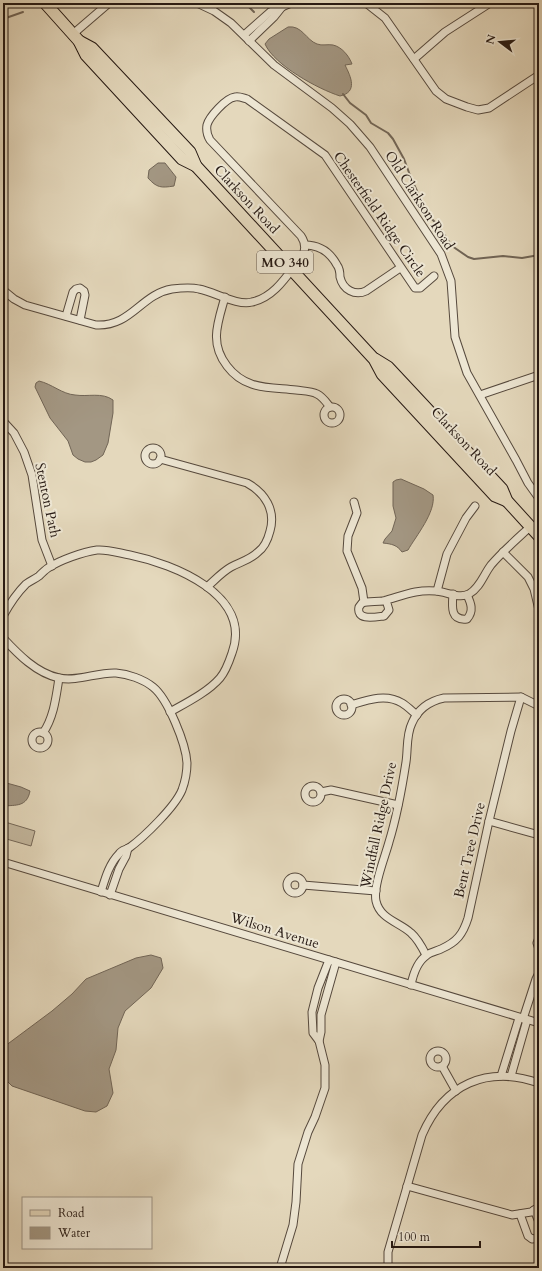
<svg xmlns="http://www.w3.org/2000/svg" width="542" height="1271" viewBox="0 0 542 1271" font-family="Cardo,serif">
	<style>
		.green { fill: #c4b89f; stroke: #756859 }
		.water { fill: #a39783; stroke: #716556 }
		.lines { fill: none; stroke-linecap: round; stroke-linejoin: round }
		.stream { stroke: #716556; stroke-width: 2 }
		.street-casing { stroke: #56493d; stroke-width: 9 }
		.primary-casing { stroke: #261913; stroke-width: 13 }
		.street { stroke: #ede6d3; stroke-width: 7 }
		.primary { stroke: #e4d8bc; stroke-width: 11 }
		.labels { text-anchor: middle; stroke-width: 4; stroke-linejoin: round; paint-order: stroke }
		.shield { fill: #ede6d3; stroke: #62564d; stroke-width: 1 }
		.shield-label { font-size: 13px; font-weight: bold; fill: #261913 }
		.street-label { font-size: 14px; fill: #261913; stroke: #ede6d3 }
	</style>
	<rect width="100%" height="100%" fill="#e4d8bc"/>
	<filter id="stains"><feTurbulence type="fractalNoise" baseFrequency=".005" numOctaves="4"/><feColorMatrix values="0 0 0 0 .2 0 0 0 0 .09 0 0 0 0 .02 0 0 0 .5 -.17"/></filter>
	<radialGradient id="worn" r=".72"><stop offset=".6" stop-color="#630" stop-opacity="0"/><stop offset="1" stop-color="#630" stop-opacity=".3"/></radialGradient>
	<!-- green -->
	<path class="green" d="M 5,822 L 35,831 L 31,846 L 3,838 L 3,827 Z"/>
	<!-- water -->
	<g class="water">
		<path d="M 288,27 C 302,25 306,40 317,44 C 322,46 328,44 333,45 C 342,47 349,56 352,64 L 345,65 C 351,77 358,92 340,96 C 318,89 274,65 265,44 L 269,39 Z"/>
		<path d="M 158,163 L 165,163 L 176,177 L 174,186 C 161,188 157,188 148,178 L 149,170 Z"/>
		<path d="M 39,381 C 52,384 62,394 75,395 C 88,397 102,392 113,400 L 113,413 L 108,443 L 103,455 L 96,460 L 91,462 L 85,462 L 78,459 L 73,455 L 68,441 L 50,418 L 35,387 L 36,383 Z"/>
		<path d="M 401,479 L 424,489 L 433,495 C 436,512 416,536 408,550 L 402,552 C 397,545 392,544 383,543 L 385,539 L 392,531 L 396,518 L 393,506 L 393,482 L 396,480 Z"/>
		<path d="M 3,782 L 21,787 L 30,791 C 27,807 16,805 3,806 Z"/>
		<path d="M 151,955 L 161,958 L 163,968 L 151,988 L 125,1011 L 118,1028 L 116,1050 L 109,1069 L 113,1093 L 107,1106 L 96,1112 L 85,1111 L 12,1086 L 3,1077 L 3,1052 L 5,1046 L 52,1011 L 72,994 L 86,979 L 136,958 Z"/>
	</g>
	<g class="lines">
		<!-- stream -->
		<g class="stream">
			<path d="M 241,3 L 247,5 L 254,12"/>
			<path d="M 3,19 L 23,12"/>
			<path d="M 343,94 L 350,103 L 366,115 L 371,123 L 388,133 L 393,139 L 404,159 L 411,178 L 417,191 L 419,197 L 420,208 L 437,224 L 452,246 L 468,257 L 474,259 L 503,256 L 522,258 L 539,255"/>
		</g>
		<!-- street casing -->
		<g class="street-casing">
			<g id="street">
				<path d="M 197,3 L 214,11 L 231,23 L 274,65 L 332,108 L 350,124 L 370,147 L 441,254 L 451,281 L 455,337 L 467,373 L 516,460 L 528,483 L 538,497"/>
				<path d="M 366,3 L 385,18 L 436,91 L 446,99 L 467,107 L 478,110 L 489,108 L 539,75"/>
				<path d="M 73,34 L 109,3"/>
				<path d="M 244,35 L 270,12 L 291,3"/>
				<path d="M 249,41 L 274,17 L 282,7"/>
				<path d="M 414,59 L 445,32 L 490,3"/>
				<path d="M 305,245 C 320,245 330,252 337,265 C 340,269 340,273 340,277 C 343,290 355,296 366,291 L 400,268"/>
				<path d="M 3,290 L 14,299 L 25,305 L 96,325 C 131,327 141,294 172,289 C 180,288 191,287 199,289 C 215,292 237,306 252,302 C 276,297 289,272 303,255 C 306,248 305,242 301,236 L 210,140 C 207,135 206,131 207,125 C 209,117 226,98 235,97 C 239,96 243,98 247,99 L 325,155 L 415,288 L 420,288 L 434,276"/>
				<path d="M 225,297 C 218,322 209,343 227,366 C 245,390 269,387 296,390 C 303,391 311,391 317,394 C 323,397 326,402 330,407"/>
				<path d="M 66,316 L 73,292 L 76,289 L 80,288 L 84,291 L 85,295 L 80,320"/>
				<path d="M 480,395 L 539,375"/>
				<circle cx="332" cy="415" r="8"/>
				<path d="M 3,421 L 14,433 L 24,452 L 32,475 L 42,540 L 52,566"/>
				<circle cx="153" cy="456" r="8"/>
				<path d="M 160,459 L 247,483 C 265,493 276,510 270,531 C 268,539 265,547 258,552 C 250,560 240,562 231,567 C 222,572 215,580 207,587"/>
				<path d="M 354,502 L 357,513 L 348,536 L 347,551 L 362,588 L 364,602"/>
				<path d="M 503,552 L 528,577 L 534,589 L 539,610"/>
				<path d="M 437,591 L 447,554 L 466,518 L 475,506"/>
				<path d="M 453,594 C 452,606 450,621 467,619 C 474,611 471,603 467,595"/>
				<path d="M 386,600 L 389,610 L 384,616 C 375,617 356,621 359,607 L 362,603 C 368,601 376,602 383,601 C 402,596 416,589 436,591 C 447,592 459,599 469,594 C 480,588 484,574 491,565 C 503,551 517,539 530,527"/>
				<path d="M 3,616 C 9,605 17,593 26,584 C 30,581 35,579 39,576 C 42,573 45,570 48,568 C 60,560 83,552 97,550 C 107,549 119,553 130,555 C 174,564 253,595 232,653 C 229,662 226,671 220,678 C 208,692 186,703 170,712"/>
				<path d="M 3,638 C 18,654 36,673 59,678 C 78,682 97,672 116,673 C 128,674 143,679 153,687 C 168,699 186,744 187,763 C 187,772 185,782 182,790 C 175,807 144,837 129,848 C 125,850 121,850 119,854 C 109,864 105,879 101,892"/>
				<circle cx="344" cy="707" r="8"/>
				<path d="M 351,705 C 367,700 386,693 402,703 C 407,706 412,711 417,715"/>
				<circle cx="40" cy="740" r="8"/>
				<path d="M 43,733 C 54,717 56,697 59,678"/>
				<circle cx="313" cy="794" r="8"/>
				<path d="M 321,792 L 331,790 L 398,805"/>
				<path d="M 489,821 L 539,835"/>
				<path d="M 3,862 L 539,1023"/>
				<circle cx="295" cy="885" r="8"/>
				<path d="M 303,885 L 376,891"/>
				<path d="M 110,895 L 119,869 L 126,856 L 128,848"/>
				<path d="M 539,938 L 537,943 L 539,949"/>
				<path d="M 426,955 C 422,947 418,939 411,933 C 399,922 380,919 376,901 C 373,886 385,857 389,842 C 397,816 402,788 406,762 C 408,749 406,735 412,723 C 418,709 430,701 444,698 L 521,697 L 539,706"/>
				<path d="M 411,985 C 413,975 418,961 427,955 C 431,952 437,951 441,949 C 457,942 463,934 468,918 L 489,821 L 511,731 L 521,697"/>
				<path d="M 523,1019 L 536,979 L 539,973"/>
				<path d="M 319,1041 L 321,1032 L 321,1015 L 336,962"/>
				<circle cx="438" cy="1059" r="8"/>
				<path d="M 442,1066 L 456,1091"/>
				<path d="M 501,1076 L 519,1018"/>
				<path d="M 511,1076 L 527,1020"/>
				<path d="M 407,1186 L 512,1215 L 531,1212 L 539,1207"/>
				<path d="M 534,1210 L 539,1222"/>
				<path d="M 520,1214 L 528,1236 L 532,1239 L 539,1238"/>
				<path d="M 280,1268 L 293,1225 L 296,1202 L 298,1164 L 308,1132 L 315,1117 L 325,1088 L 325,1065 L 319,1041 L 313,1033 L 312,1012 L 318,988 L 329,960"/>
				<path d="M 388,1268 L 388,1252 L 422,1135 C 444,1084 487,1065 539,1083"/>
			</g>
		</g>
		<!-- primary casing -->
		<g class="primary-casing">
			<g id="primary">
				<path d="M 45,3 L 79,41 L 86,55 L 182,159 L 196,166"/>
				<path d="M 79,41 L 92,48 L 190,152 L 196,166 L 374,359 L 382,374 L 495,496 L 507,501"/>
				<path d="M 375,359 L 388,367 L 502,489 L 507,501 L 539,536"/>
			</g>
		</g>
		<!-- street -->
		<use href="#street" class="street"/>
		<!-- primary -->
		<use href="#primary" class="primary"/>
	</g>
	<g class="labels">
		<!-- shield labels -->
		<rect class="shield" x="257" y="251" width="56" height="22" rx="3"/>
		<g class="shield-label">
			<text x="285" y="267">MO 340</text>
		</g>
		<!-- street labels -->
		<g class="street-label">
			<text transform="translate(247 199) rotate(47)" y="5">Clarkson Road</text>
			<text transform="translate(420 200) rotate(57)" y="5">Old Clarkson Road</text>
			<text transform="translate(380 214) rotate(55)" y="5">Chesterfield Ridge Circle</text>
			<text transform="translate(464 441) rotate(47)" y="5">Clarkson Road</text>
			<text transform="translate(48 500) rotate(78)" y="5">Stenton Path</text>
			<text transform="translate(378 825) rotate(-78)" y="5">Windfall Ridge Drive</text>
			<text transform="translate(469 850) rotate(-77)" y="5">Bent Tree Drive</text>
			<text transform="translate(275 930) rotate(17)" y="5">Wilson Avenue</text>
		</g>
	</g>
	<!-- margin -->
	<rect width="542" height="1271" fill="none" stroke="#e4d8bc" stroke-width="16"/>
	<rect x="4" y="4" width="534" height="1263" fill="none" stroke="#261913" stroke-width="2"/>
	<rect x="8" y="8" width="526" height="1255" fill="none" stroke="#261913"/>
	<!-- legend -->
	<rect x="22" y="1197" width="130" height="52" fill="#ede6d3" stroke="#9d9486"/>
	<rect x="30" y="1210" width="20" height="6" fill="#e4d8bc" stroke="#9d9486"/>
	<text x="58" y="1217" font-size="12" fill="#261913">Road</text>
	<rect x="30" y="1227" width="20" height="12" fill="#a39783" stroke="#9d9486"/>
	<text x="58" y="1237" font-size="12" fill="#261913">Water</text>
	<!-- north arrow -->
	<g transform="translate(500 42) rotate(286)" stroke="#ede6d3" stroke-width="3" paint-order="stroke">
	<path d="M0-3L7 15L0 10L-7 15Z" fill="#261913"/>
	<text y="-6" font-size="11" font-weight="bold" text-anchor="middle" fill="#261913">N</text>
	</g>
	<!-- scale -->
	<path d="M392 1241v6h88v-6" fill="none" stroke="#261913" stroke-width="2"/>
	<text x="398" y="1241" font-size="12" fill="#261913" stroke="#ede6d3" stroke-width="3" paint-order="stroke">100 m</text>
	<rect width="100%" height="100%" filter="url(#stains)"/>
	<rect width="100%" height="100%" fill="url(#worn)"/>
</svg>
